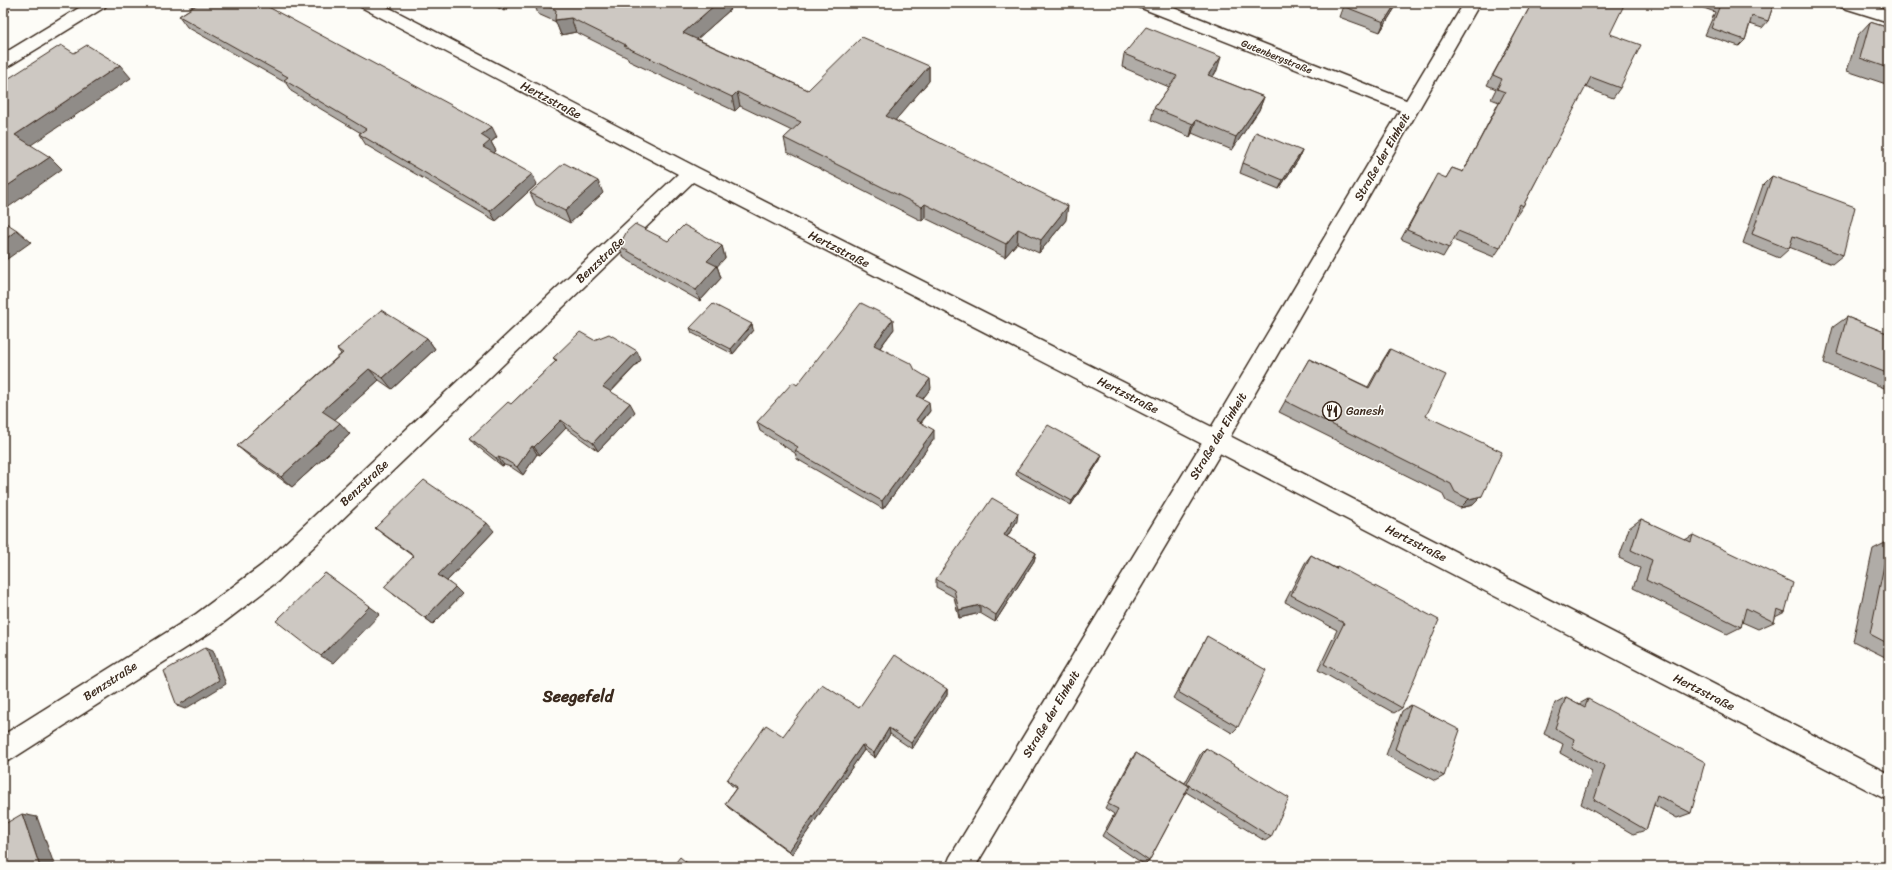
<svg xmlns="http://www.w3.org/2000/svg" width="1892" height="870" viewBox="0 0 1892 870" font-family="Sriracha,sans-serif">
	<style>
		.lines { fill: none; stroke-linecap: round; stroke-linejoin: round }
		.street-casing { stroke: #3b2a1e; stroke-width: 3 }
		.secondary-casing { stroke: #3b2a1e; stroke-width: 3 }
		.street { fill: #fdfcf7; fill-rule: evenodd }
		.secondary { fill: #fdfcf7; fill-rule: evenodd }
		.wall { fill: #b0aca7; stroke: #3b2a1e }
		.shaded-wall { fill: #908c88; stroke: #3b2a1e }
		.building { fill: #cdc8c2; stroke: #3b2a1e }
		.labels { text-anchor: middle; stroke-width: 3; stroke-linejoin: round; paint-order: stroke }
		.far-street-label { font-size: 10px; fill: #3b2a1e; stroke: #fdfcf7 }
		.street-label { font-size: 12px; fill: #3b2a1e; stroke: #fdfcf7 }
		.poi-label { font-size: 12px; fill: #3b2a1e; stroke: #fdfcf7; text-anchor: start }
		.district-label { font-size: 16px; font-weight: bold; fill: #3b2a1e; stroke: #fdfcf7 }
	</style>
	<rect width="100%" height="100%" fill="#fdfcf7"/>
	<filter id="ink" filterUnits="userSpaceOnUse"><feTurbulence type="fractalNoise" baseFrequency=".025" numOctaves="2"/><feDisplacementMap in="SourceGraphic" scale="8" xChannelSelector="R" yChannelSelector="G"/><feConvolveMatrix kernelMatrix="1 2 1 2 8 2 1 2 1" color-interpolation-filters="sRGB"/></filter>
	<g filter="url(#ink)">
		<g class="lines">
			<!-- street casing -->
			<g class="street-casing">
				<g id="street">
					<path d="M 87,3 L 107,3 L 105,7 L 9,66 L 3,68 L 3,54 Z"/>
					<path d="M 359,3 L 380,3 L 698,168 L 1224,433 L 1889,774 L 1889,801 L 1208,447 L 693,182 L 278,581 L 214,630 L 12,759 L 3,763 L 3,735 L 196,614 L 262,565 L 678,174 L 361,7 Z"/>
					<path d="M 1137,3 L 1161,3 L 1416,104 L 1419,108 L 1416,112 L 1410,114 L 1404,112 L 1139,7 Z"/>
					<path d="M 1839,3 L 1865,3 L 1889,10 L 1889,22 L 1841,7 Z"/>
				</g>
			</g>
			<!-- secondary casing -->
			<g class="secondary-casing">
				<path id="secondary" d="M 1464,3 L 1480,3 L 1224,447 L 975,867 L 946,867 L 950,857 L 1208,433 Z"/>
			</g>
			<!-- street -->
			<use href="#street" class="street"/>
			<!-- secondary -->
			<use href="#secondary" class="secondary"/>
		</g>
		<!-- wall -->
		<g class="wall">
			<path d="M 185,3 L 261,3 L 497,137 L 491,142 L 496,151 L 493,153 L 537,184 L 496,221 L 366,145 L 359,134 L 361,133 L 291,91 L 286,83 L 187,27 L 179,16 L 193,7 Z"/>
			<path d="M 489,3 L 514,3 L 504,11 Z"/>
			<path d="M 534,3 L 729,3 L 731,9 L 697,39 L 808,90 L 929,66 L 929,81 L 895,120 L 1066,220 L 1039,253 L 1017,243 L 1005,257 L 925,218 L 922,221 L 787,152 L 784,138 L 792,131 L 740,106 L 735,111 L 629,61 L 628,58 L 576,32 L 561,35 L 556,22 L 538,14 Z"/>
			<path d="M 1398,3 L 1380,32 L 1339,17 L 1343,6 Z"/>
			<path d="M 1532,3 L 1610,34 L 1620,88 L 1613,98 L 1585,87 L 1523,206 L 1517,215 L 1515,214 L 1500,248 L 1494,257 L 1453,240 L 1443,257 L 1401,239 L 1432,183 L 1446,178 L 1452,168 L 1463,172 L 1499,102 L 1491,99 L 1496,89 L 1487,85 Z"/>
			<path d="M 1703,3 L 1774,3 L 1768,21 L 1762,28 L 1750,24 L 1745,40 L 1739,46 L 1705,35 L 1715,12 L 1701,7 Z"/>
			<path d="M 1870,22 L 1889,28 L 1889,85 L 1847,71 L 1858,35 Z"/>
			<path d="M 1124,54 L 1217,70 L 1213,77 L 1264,97 L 1259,110 L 1232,150 L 1192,133 L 1190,137 L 1151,120 L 1154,108 L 1169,87 L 1122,67 Z"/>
			<path d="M 1302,151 L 1298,160 L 1279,189 L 1240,173 L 1243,163 Z"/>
			<path d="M 1772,176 L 1843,255 L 1832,264 L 1789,247 L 1789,249 L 1779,258 L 1743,243 L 1763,185 Z"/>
			<path d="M 530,193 L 603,193 L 570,223 L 536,205 Z"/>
			<path d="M 668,241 L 722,246 L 725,258 L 717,266 L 721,278 L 700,301 L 624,258 L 619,246 Z"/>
			<path d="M 1847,317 L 1889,334 L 1889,390 L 1824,363 L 1833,327 Z"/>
			<path d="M 752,324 L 753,330 L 733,354 L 692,333 L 690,328 Z"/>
			<path d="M 894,329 L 880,348 L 915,370 L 931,388 L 923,398 L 930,411 L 921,423 L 934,439 L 883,509 L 797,459 L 795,453 L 760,431 L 757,422 L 797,385 Z"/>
			<path d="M 427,338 L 435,349 L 392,389 L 379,380 L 334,420 L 350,434 L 292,487 L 249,456 L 237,446 L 341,354 L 337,349 Z"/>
			<path d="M 594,340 L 641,360 L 611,392 L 635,412 L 598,451 L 566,428 L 540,455 L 537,454 L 523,475 L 511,467 L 504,465 L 502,466 L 477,446 L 470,438 L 511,404 L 556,361 L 553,358 Z"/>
			<path d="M 1390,349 L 1426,416 L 1482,496 L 1473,505 L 1460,508 L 1446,501 L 1442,493 L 1279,412 L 1309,359 L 1368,387 L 1383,360 Z"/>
			<path d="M 1102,455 L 1100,460 L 1071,505 L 1016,475 L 1017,470 Z"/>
			<path d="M 1641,519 L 1685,540 L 1693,535 L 1785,612 L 1775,617 L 1774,622 L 1758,629 L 1742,622 L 1741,627 L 1727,634 L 1633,588 L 1640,568 L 1619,558 L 1629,528 Z"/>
			<path d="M 1017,521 L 1007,537 L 1036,553 L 1034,561 L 995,622 L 980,613 L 959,618 L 954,597 L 936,587 L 936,579 Z"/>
			<path d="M 375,528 L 494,531 L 447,581 L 462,594 L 433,624 L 393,594 L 414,557 L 384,535 Z"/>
			<path d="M 1889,541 L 1889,659 L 1853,641 L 1873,549 Z"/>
			<path d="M 1311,555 L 1335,568 L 1337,566 L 1402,708 L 1394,713 L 1318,670 L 1337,630 L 1285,602 L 1305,563 Z"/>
			<path d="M 1207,636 L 1238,727 L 1232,733 L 1173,698 L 1203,644 Z"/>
			<path d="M 947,689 L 947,695 L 912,749 L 890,734 L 875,758 L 864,750 L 792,854 L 729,808 L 725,804 L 736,788 L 731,785 L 727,780 L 783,736 L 859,708 Z"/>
			<path d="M 1566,697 L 1579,704 L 1588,699 L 1691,813 L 1677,818 L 1654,805 L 1646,830 L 1633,834 L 1581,804 L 1592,771 L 1560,753 L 1563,744 L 1544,734 L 1555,703 Z"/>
			<path d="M 1411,705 L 1444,776 L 1435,781 L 1386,755 L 1402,711 Z"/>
			<path d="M 1206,748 L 1271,837 L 1265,841 L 1186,792 L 1149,861 L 1145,865 L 1102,836 L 1114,814 L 1105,808 L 1132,758 L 1136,753 L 1185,783 L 1201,753 Z"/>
		</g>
		<!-- shaded-wall -->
		<g class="shaded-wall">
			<path d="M 501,3 L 514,3 L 504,11 Z"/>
			<path d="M 717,3 L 729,3 L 731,9 L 687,48 L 683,33 Z"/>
			<path d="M 1396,3 L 1398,3 L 1380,32 L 1384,22 Z"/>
			<path d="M 3,4 L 10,11 L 3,16 Z"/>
			<path d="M 571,18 L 576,32 L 561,35 L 555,20 Z"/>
			<path d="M 1221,57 L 1217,70 L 1205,88 L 1208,75 Z"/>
			<path d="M 120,65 L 131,78 L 28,147 L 15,135 Z"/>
			<path d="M 929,66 L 929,81 L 887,130 L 886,116 Z"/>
			<path d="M 737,92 L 740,106 L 735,111 L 732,97 Z"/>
			<path d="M 1264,97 L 1259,110 L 1232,150 L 1236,137 Z"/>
			<path d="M 1196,120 L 1192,133 L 1190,137 L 1193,124 Z"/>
			<path d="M 492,127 L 497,137 L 491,142 L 496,151 L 488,158 L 483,147 L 481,135 Z"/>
			<path d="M 1302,151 L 1298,160 L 1279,189 L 1283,180 Z"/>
			<path d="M 50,157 L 62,169 L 3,211 L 3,189 Z"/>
			<path d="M 532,174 L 537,184 L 496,221 L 490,211 Z"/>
			<path d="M 598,181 L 603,193 L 570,223 L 565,211 Z"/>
			<path d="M 925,204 L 925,218 L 922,221 L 922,207 Z"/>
			<path d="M 1068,206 L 1066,220 L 1039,253 L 1041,240 Z"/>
			<path d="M 1018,229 L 1017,243 L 1005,257 L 1006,244 Z"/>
			<path d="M 17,230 L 31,242 L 3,262 L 3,241 Z"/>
			<path d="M 722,246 L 725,258 L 711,273 L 707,261 Z"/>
			<path d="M 717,266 L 721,278 L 700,301 L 696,290 Z"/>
			<path d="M 893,319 L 894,329 L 875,354 L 874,345 Z"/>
			<path d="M 752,324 L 753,330 L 733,354 L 731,349 Z"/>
			<path d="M 427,338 L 435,349 L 392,389 L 383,378 Z"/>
			<path d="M 637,351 L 641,360 L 607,395 L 603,387 Z"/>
			<path d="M 369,369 L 379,380 L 332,422 L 322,411 Z"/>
			<path d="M 930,379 L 931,388 L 918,405 L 917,396 Z"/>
			<path d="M 929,402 L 930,411 L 916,428 L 916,420 Z"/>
			<path d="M 630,403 L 635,412 L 598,451 L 593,443 Z"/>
			<path d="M 561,420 L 566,428 L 540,455 L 534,447 Z"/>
			<path d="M 340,423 L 350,434 L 292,487 L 281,477 Z"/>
			<path d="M 934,430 L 934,439 L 883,509 L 882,501 Z"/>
			<path d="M 532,446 L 537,454 L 523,475 L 517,467 Z"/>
			<path d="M 1102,455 L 1100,460 L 1071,505 L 1072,501 Z"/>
			<path d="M 498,457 L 504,465 L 502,466 L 496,458 Z"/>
			<path d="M 1482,496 L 1473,505 L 1460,508 L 1469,499 Z"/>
			<path d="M 1018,513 L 1017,521 L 1003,543 L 1004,535 Z"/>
			<path d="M 487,523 L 494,531 L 446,582 L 438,575 Z"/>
			<path d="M 3,537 L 9,548 L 3,551 Z"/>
			<path d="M 1036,553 L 1034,561 L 995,622 L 996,615 Z"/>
			<path d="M 325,573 L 380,614 L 333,663 L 321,656 Z"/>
			<path d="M 455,587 L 462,594 L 433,624 L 425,618 Z"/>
			<path d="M 980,605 L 980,613 L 959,618 L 959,610 Z"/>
			<path d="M 206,647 L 213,650 L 226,684 L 185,709 L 177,706 Z"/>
			<path d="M 947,689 L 947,695 L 912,749 L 911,743 Z"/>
			<path d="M 889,728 L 890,734 L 875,758 L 874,753 Z"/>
			<path d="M 862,745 L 864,750 L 792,854 L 789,851 Z"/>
			<path d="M 22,814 L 37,817 L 55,867 L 40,867 Z"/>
		</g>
		<!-- building -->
		<g class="building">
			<path d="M 197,3 L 261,3 L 492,127 L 481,135 L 490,141 L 483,147 L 532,174 L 490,211 L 359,134 L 366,129 L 284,80 L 288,77 L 179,16 L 198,4 Z"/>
			<path d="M 541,3 L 717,3 L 683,33 L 808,90 L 862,37 L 929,66 L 886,116 L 1068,206 L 1041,240 L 1018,229 L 1006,244 L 925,204 L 922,207 L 784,138 L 801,122 L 737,92 L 732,97 L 624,46 L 626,45 L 571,18 L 555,20 L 556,10 Z"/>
			<path d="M 1346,3 L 1396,3 L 1384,22 L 1343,6 Z"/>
			<path d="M 1532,3 L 1625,3 L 1610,34 L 1641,45 L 1620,88 L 1591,77 L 1523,206 L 1520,204 L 1500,248 L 1458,231 L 1449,248 L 1407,230 L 1437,174 L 1446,178 L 1452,168 L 1463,172 L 1505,92 L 1497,89 L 1502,79 L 1493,75 Z"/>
			<path d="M 1715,3 L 1774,3 L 1768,21 L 1752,16 L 1745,40 L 1711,28 L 1720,5 Z"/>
			<path d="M 1870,22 L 1889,28 L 1889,68 L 1860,58 Z"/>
			<path d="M 1146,27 L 1221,57 L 1208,75 L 1264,97 L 1236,137 L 1196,120 L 1193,124 L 1154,108 L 1177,76 L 1124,54 Z"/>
			<path d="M 61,45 L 74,53 L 87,45 L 120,65 L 15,135 L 50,157 L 3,189 L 3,82 Z"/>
			<path d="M 1256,132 L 1302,151 L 1283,180 L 1243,163 Z"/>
			<path d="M 564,163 L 598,181 L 565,211 L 530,193 Z"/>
			<path d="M 1772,176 L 1855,207 L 1843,255 L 1793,236 L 1789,249 L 1752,234 Z"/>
			<path d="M 3,221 L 17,230 L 3,241 Z"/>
			<path d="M 635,224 L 668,241 L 684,225 L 722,246 L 707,261 L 717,266 L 696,290 L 619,246 L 627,231 Z"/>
			<path d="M 861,303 L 893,319 L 874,345 L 912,364 L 915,370 L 930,379 L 917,396 L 929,402 L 916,420 L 934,430 L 882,501 L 795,451 L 798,447 L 757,422 L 793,382 L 797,385 Z"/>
			<path d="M 713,304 L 752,324 L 731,349 L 690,328 Z"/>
			<path d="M 381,310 L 427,338 L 383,378 L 369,369 L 322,411 L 340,423 L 281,477 L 237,446 L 343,353 L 337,349 Z"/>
			<path d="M 1847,317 L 1889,334 L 1889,374 L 1837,353 Z"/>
			<path d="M 580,332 L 594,340 L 609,334 L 637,351 L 603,387 L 630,403 L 593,443 L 561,420 L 534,447 L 532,446 L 517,467 L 504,459 L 498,457 L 496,458 L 470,438 L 508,402 L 511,404 L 557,360 L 553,358 Z"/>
			<path d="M 1390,349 L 1446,375 L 1426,416 L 1502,452 L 1482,496 L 1469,499 L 1455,492 L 1451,484 L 1285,401 L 1309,359 L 1369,388 Z"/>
			<path d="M 1048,425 L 1102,455 L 1072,501 L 1017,470 Z"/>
			<path d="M 424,480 L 487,523 L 438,575 L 455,587 L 425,618 L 384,587 L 414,556 L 375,528 Z"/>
			<path d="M 992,498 L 1018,513 L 1004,535 L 1036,553 L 996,615 L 980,605 L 959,610 L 954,590 L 936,579 Z"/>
			<path d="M 1641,519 L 1691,542 L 1693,535 L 1793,583 L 1785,612 L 1777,609 L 1774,622 L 1746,608 L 1741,627 L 1646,580 L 1652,560 L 1631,550 Z"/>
			<path d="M 1889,541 L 1889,644 L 1870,634 Z"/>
			<path d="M 1311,555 L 1336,569 L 1337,566 L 1439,620 L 1402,708 L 1324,664 L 1344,623 L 1291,595 Z"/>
			<path d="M 325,573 L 370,606 L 321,656 L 276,621 Z"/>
			<path d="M 1207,636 L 1266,670 L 1238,727 L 1178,692 Z"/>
			<path d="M 206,647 L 219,680 L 177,706 L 164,671 Z"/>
			<path d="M 895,655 L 947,689 L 911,743 L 889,728 L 874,753 L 862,745 L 789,851 L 725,804 L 737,787 L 727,780 L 766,725 L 783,736 L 822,684 L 859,708 Z"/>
			<path d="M 1566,697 L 1585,707 L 1588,699 L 1705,762 L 1691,813 L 1657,795 L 1646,830 L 1594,800 L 1605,766 L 1572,748 L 1574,739 L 1555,728 Z"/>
			<path d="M 1411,705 L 1460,730 L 1444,776 L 1395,749 Z"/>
			<path d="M 1206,748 L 1289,798 L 1271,837 L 1187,784 Z"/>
			<path d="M 1136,753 L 1189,786 L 1149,861 L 1106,832 L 1118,809 L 1108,804 Z"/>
			<path d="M 22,814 L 40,867 L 3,867 L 3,825 Z"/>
			<path d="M 680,857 L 692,867 L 672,867 Z"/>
		</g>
	</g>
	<!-- icons -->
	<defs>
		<g id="restaurant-ring" transform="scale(1)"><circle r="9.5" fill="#fdfcf7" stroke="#3b2a1e" stroke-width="1.5"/><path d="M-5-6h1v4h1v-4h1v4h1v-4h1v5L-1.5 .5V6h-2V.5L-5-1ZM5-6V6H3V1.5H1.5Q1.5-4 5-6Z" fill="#3b2a1e"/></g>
	</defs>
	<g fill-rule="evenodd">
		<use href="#restaurant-ring" x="1332" y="411"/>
	</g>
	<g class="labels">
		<!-- far-street labels -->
		<g class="far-street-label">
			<text transform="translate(1277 56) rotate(22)" y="4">Gutenbergstraße</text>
		</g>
		<!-- street labels -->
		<g class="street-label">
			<text transform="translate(551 100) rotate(28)" y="4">Hertzstraße</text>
			<text transform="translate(1382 157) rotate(-60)" y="4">Straße der Einheit</text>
			<text transform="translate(839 249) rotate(27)" y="4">Hertzstraße</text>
			<text transform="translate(600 260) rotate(-43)" y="4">Benzstraße</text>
			<text transform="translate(1128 395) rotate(27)" y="4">Hertzstraße</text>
			<text transform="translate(1218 436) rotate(-59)" y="4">Straße der Einheit</text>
			<text transform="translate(364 483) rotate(-43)" y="4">Benzstraße</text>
			<text transform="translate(1416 543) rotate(27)" y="4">Hertzstraße</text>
			<text transform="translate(110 681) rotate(-33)" y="4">Benzstraße</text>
			<text transform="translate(1704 692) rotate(27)" y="4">Hertzstraße</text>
			<text transform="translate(1051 714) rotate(-59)" y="4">Straße der Einheit</text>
		</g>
		<!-- poi labels -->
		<g class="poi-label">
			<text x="1346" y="415">Ganesh</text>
		</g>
		<!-- district labels -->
		<g class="district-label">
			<text x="578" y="702">Seegefeld</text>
		</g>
	</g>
	<!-- margin -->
	<rect width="1892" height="870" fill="none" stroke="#fdfcf7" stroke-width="16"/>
	<rect x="8" y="8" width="1876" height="854" fill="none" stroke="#3b2a1e" stroke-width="1.5" filter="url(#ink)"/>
</svg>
